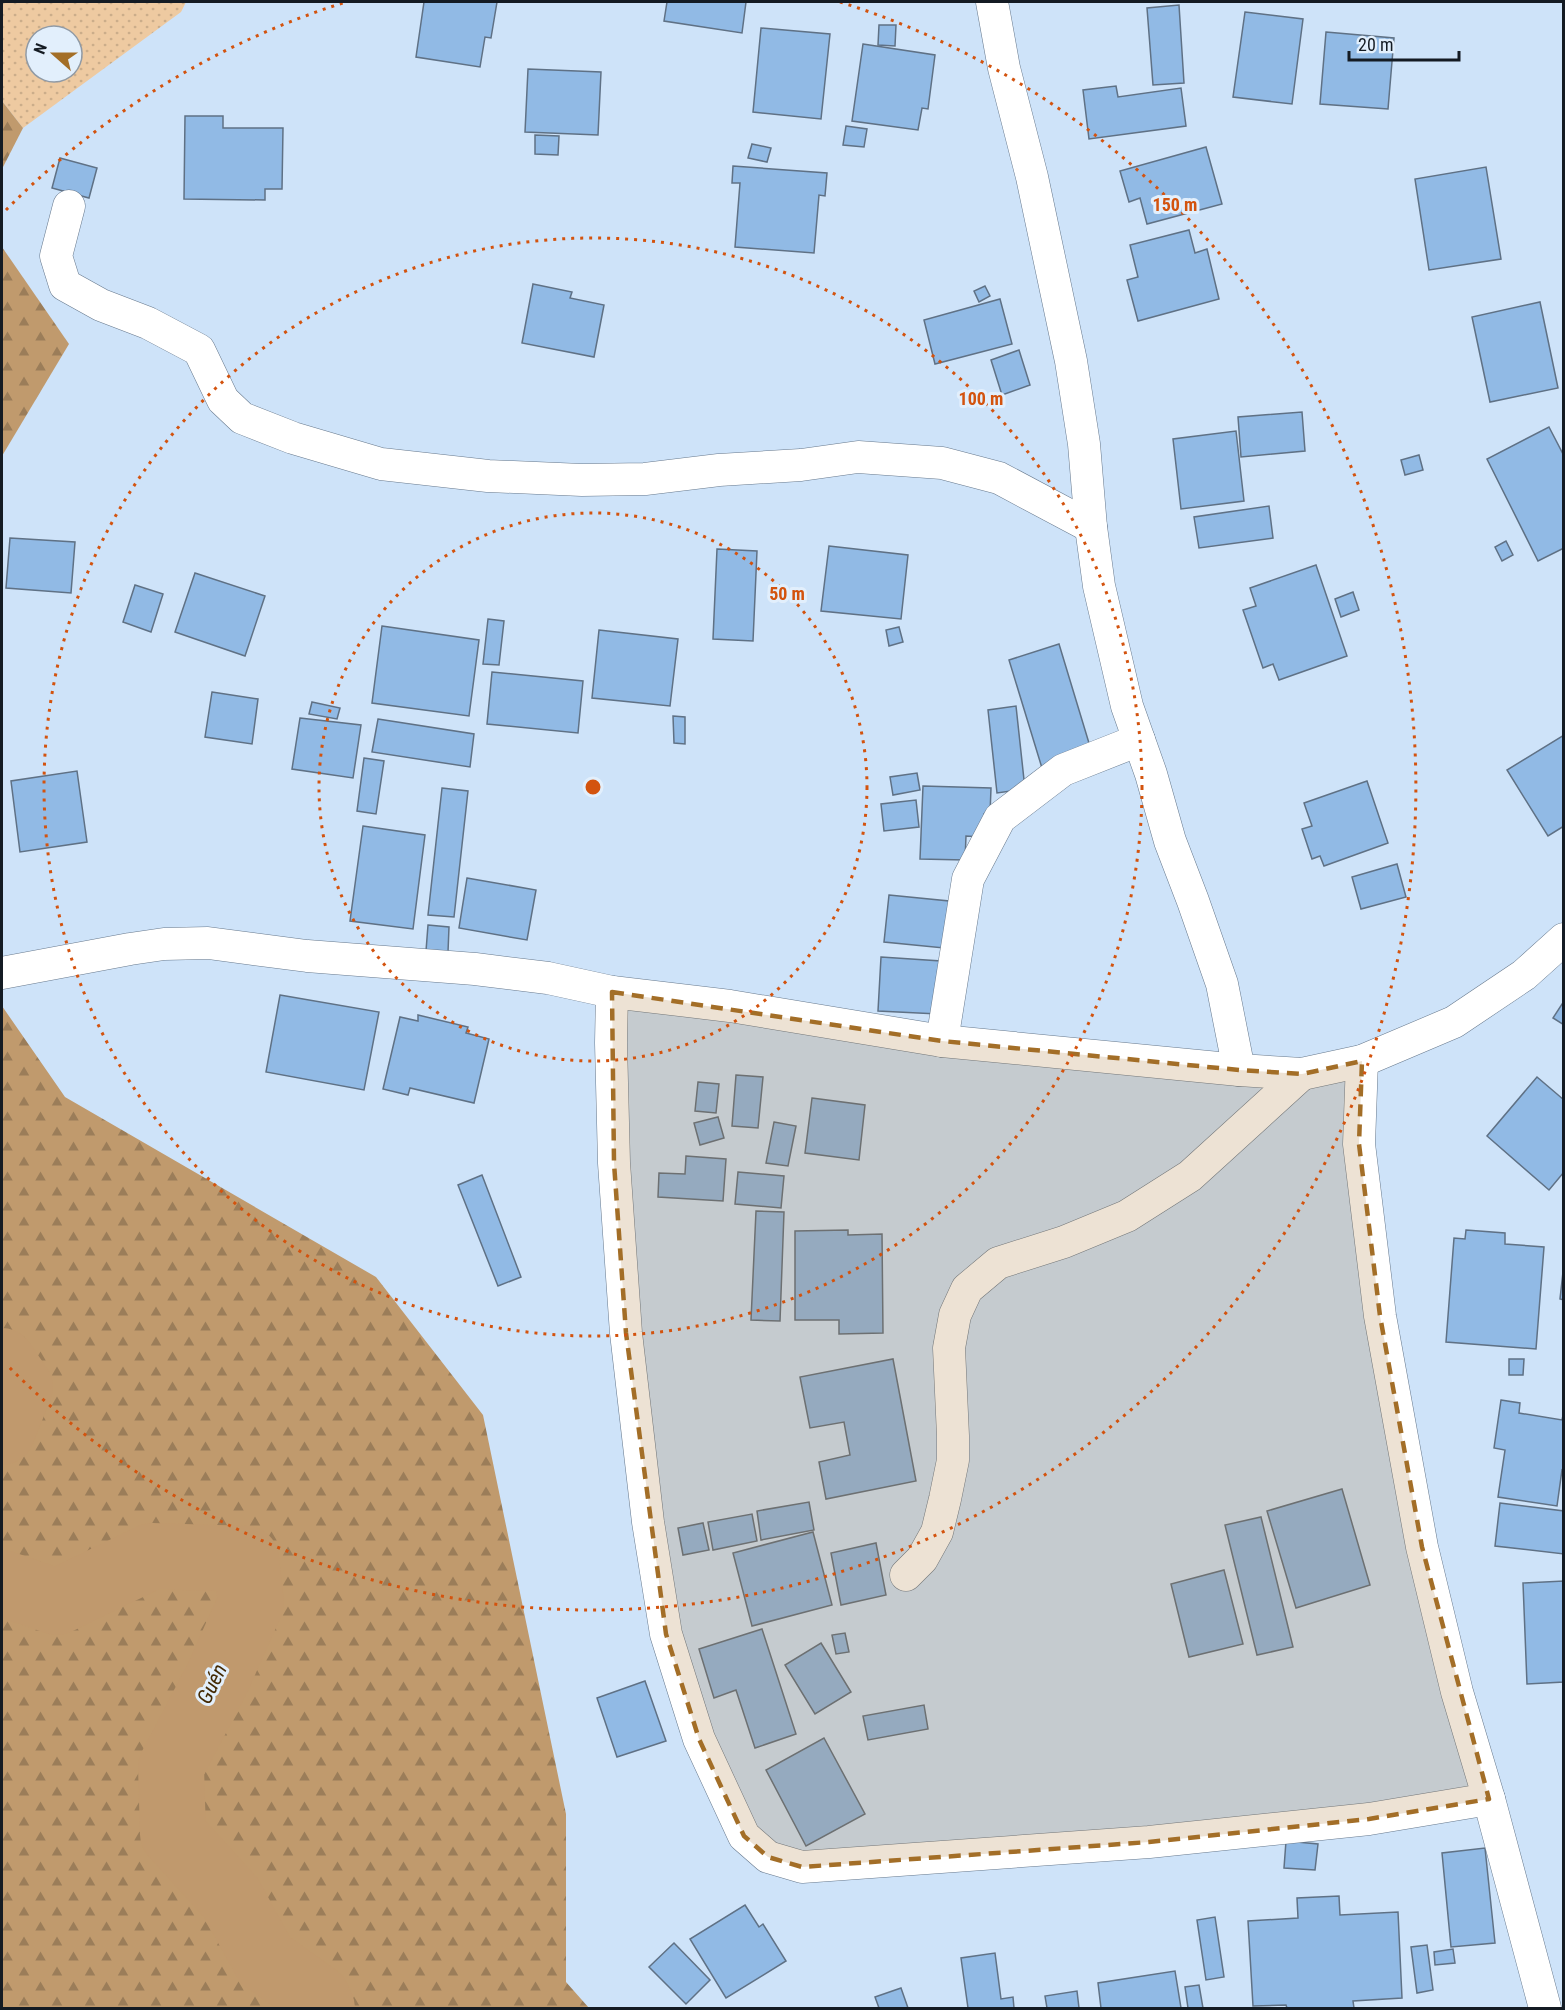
<svg xmlns="http://www.w3.org/2000/svg" width="1565" height="2010" viewBox="0 0 1565 2010" font-family="'Roboto Condensed',sans-serif">
	<style>
		.grass { fill: url(#grass-dots); fill-rule: evenodd }
		.forest { fill: url(#forest-firs) }
		.lines { fill: none; stroke-linecap: round; stroke-linejoin: round }
		.river { stroke: #c0996d; stroke-width: 66 }
		.building { fill: #91bae5; stroke: #5f7185; stroke-width: 1.5 }
		.minor-casing { stroke: #67798d; stroke-width: 33 }
		.minor { stroke: #fff; stroke-width: 32 }
		.marked { fill: #a36e27; fill-opacity: 0.2; stroke: #a36e27; stroke-width: 4.5; stroke-dasharray: 12 8; stroke-linejoin: round }
		.ring { fill: none; stroke: #d3530e; stroke-width: 3; stroke-dasharray: 3 6 }
		.labels { text-anchor: middle; stroke-width: 6; stroke-linejoin: round; paint-order: stroke }
		.water-label { font-size: 21px; font-style: italic; fill: #442a04; stroke: #e2effc }
		.centre { fill: #d3530e; stroke: #e2effc; stroke-width: 3 }
		.ring-label { font-size: 18px; text-anchor: middle; font-weight: bold; fill: #d3530e; stroke: #e2effc; stroke-width: 6; stroke-linejoin: round; paint-order: stroke }
	</style>
	<defs>
		<pattern id="grass-dots" width="8" height="8" patternUnits="userSpaceOnUse" patternTransform="scale(1.5)"><rect width="8" height="8" fill="#eecaa1"/><path d="M2 2h.1M6 6h.1" fill="none" stroke="#cbad8a" stroke-width="1.8" stroke-linecap="round"/></pattern>
		<pattern id="forest-firs" width="22" height="20" patternUnits="userSpaceOnUse" patternTransform="scale(1.5)"><rect width="22" height="20" fill="#c09a6d"/><path d="M5 1l3.5 6h-7zM16 11l3.5 6h-7z" fill="#9b7d59"/></pattern>
	</defs>
	<rect width="100%" height="100%" fill="#cee3f9"/>
	<!-- grass -->
	<path class="grass" d="M 2,2 L 186,2 L 181,12 L 23,128 L 2,101 ZM 36,36 L 72,36 L 72,72 L 36,72 Z"/>
	<!-- forest -->
	<g class="forest">
		<path d="M 2,101 L 23,128 L 2,169 Z"/>
		<path d="M 2,247 L 69,344 L 2,456 Z"/>
		<path d="M 2,1006 L 65,1097 L 376,1277 L 483,1415 L 566,1814 L 566,1982 L 589,2008 L 2,2008 Z"/>
	</g>
	<g class="lines">
		<!-- river -->
		<g class="river">
			<path d="M 2,1361 L 20,1387 L 2,1432"/>
			<path d="M 2,1583 L 57,1602 L 152,1556 L 246,1559 L 251,1603 L 218,1677 L 171,1767 L 173,1834 L 231,1898 L 265,1960 L 317,1997 L 322,2008"/>
		</g>
	</g>
	<!-- building -->
	<g class="building">
		<path d="M 424,2 L 497,2 L 491,38 L 485,37 L 480,67 L 416,57 Z"/>
		<path d="M 667,2 L 746,2 L 742,33 L 664,21 Z"/>
		<path d="M 1179,5 L 1184,83 L 1153,85 L 1147,8 Z"/>
		<path d="M 1245,12 L 1303,19 L 1292,104 L 1233,97 Z"/>
		<path d="M 879,25 L 896,25 L 895,46 L 878,45 Z"/>
		<path d="M 761,28 L 830,34 L 821,119 L 753,112 Z"/>
		<path d="M 1326,32 L 1394,38 L 1388,109 L 1320,104 Z"/>
		<path d="M 863,44 L 935,55 L 928,109 L 922,108 L 918,130 L 852,121 Z"/>
		<path d="M 528,69 L 601,72 L 598,135 L 525,132 Z"/>
		<path d="M 1116,86 L 1118,97 L 1181,88 L 1186,126 L 1089,139 L 1083,90 Z"/>
		<path d="M 185,116 L 223,116 L 223,128 L 283,128 L 282,189 L 265,189 L 265,200 L 184,199 Z"/>
		<path d="M 846,126 L 867,129 L 864,147 L 843,145 Z"/>
		<path d="M 535,135 L 559,136 L 558,155 L 535,154 Z"/>
		<path d="M 752,144 L 771,148 L 767,162 L 748,158 Z"/>
		<path d="M 1206,147 L 1222,204 L 1147,224 L 1140,198 L 1129,202 L 1120,171 Z"/>
		<path d="M 60,158 L 97,168 L 89,198 L 52,188 Z"/>
		<path d="M 733,166 L 827,173 L 825,196 L 819,195 L 814,253 L 735,247 L 740,183 L 732,183 Z"/>
		<path d="M 1486,167 L 1501,259 L 1429,270 L 1415,179 Z"/>
		<path d="M 1189,230 L 1195,253 L 1207,249 L 1219,299 L 1138,321 L 1127,280 L 1138,277 L 1130,245 Z"/>
		<path d="M 533,284 L 572,292 L 570,298 L 604,305 L 594,357 L 522,343 Z"/>
		<path d="M 985,286 L 990,296 L 979,302 L 974,291 Z"/>
		<path d="M 1000,299 L 1012,344 L 935,364 L 924,320 Z"/>
		<path d="M 1540,302 L 1558,388 L 1490,402 L 1472,317 Z"/>
		<path d="M 1019,350 L 1030,385 L 1002,395 L 991,360 Z"/>
		<path d="M 1302,412 L 1305,451 L 1241,457 L 1238,417 Z"/>
		<path d="M 1549,427 L 1564,456 L 1564,548 L 1538,561 L 1487,459 Z"/>
		<path d="M 1236,431 L 1244,501 L 1181,509 L 1173,439 Z"/>
		<path d="M 1419,455 L 1423,470 L 1405,475 L 1401,460 Z"/>
		<path d="M 1269,506 L 1273,538 L 1199,548 L 1194,517 Z"/>
		<path d="M 10,538 L 75,542 L 71,593 L 6,588 Z"/>
		<path d="M 1506,541 L 1513,555 L 1502,561 L 1495,547 Z"/>
		<path d="M 829,546 L 908,555 L 901,619 L 821,611 Z"/>
		<path d="M 717,549 L 757,551 L 753,641 L 713,639 Z"/>
		<path d="M 1316,565 L 1347,656 L 1279,680 L 1273,664 L 1263,668 L 1243,610 L 1256,606 L 1250,588 Z"/>
		<path d="M 195,573 L 265,596 L 245,656 L 175,632 Z"/>
		<path d="M 135,585 L 163,594 L 151,632 L 123,622 Z"/>
		<path d="M 1353,592 L 1359,610 L 1341,617 L 1335,599 Z"/>
		<path d="M 488,619 L 504,621 L 499,665 L 483,664 Z"/>
		<path d="M 382,626 L 479,640 L 469,716 L 372,703 Z"/>
		<path d="M 899,627 L 903,642 L 889,646 L 886,630 Z"/>
		<path d="M 599,630 L 678,639 L 670,706 L 592,698 Z"/>
		<path d="M 1059,644 L 1092,753 L 1042,768 L 1009,660 Z"/>
		<path d="M 492,672 L 583,681 L 578,733 L 487,724 Z"/>
		<path d="M 212,692 L 258,699 L 252,744 L 205,737 Z"/>
		<path d="M 312,702 L 340,708 L 337,719 L 309,714 Z"/>
		<path d="M 1016,706 L 1025,789 L 997,793 L 988,710 Z"/>
		<path d="M 673,716 L 685,717 L 685,744 L 674,743 Z"/>
		<path d="M 300,718 L 361,725 L 353,778 L 292,769 Z"/>
		<path d="M 378,719 L 474,734 L 470,767 L 372,752 Z"/>
		<path d="M 1564,735 L 1564,826 L 1548,836 L 1507,770 Z"/>
		<path d="M 364,758 L 384,761 L 376,814 L 357,811 Z"/>
		<path d="M 77,771 L 87,842 L 20,852 L 11,781 Z"/>
		<path d="M 917,773 L 920,790 L 893,795 L 890,777 Z"/>
		<path d="M 1367,781 L 1388,843 L 1324,866 L 1320,856 L 1312,859 L 1302,829 L 1312,826 L 1304,803 Z"/>
		<path d="M 923,786 L 991,788 L 990,814 L 984,814 L 983,837 L 966,836 L 965,860 L 920,859 Z"/>
		<path d="M 442,788 L 468,791 L 454,917 L 428,915 Z"/>
		<path d="M 916,800 L 919,827 L 884,831 L 881,804 Z"/>
		<path d="M 363,826 L 425,835 L 413,929 L 350,921 Z"/>
		<path d="M 1397,864 L 1406,897 L 1361,909 L 1352,877 Z"/>
		<path d="M 467,878 L 536,890 L 527,940 L 459,928 Z"/>
		<path d="M 889,895 L 949,901 L 944,948 L 884,942 Z"/>
		<path d="M 428,925 L 449,927 L 448,952 L 426,951 Z"/>
		<path d="M 881,957 L 941,961 L 938,1014 L 878,1011 Z"/>
		<path d="M 280,995 L 379,1012 L 364,1090 L 266,1072 Z"/>
		<path d="M 1564,1001 L 1564,1025 L 1553,1018 Z"/>
		<path d="M 418,1015 L 468,1027 L 466,1033 L 489,1039 L 474,1103 L 410,1088 L 408,1095 L 383,1089 L 400,1017 L 418,1021 Z"/>
		<path d="M 736,1075 L 763,1077 L 758,1128 L 732,1126 Z"/>
		<path d="M 1537,1077 L 1564,1100 L 1564,1172 L 1549,1190 L 1487,1136 Z"/>
		<path d="M 698,1082 L 719,1084 L 716,1113 L 695,1111 Z"/>
		<path d="M 812,1098 L 865,1105 L 859,1160 L 805,1153 Z"/>
		<path d="M 718,1117 L 724,1138 L 700,1145 L 694,1123 Z"/>
		<path d="M 774,1122 L 796,1126 L 788,1166 L 766,1163 Z"/>
		<path d="M 686,1156 L 726,1159 L 723,1201 L 658,1197 L 659,1173 L 685,1174 Z"/>
		<path d="M 738,1172 L 784,1176 L 781,1208 L 735,1204 Z"/>
		<path d="M 482,1175 L 521,1277 L 498,1286 L 458,1185 Z"/>
		<path d="M 756,1211 L 784,1212 L 780,1321 L 751,1320 Z"/>
		<path d="M 848,1230 L 848,1235 L 882,1234 L 883,1333 L 839,1334 L 839,1320 L 795,1320 L 795,1231 Z"/>
		<path d="M 1466,1230 L 1505,1233 L 1505,1244 L 1544,1247 L 1536,1349 L 1446,1342 L 1454,1238 L 1465,1239 Z"/>
		<path d="M 1564,1263 L 1564,1300 L 1560,1299 Z"/>
		<path d="M 893,1359 L 916,1481 L 826,1499 L 819,1462 L 850,1455 L 844,1422 L 810,1428 L 800,1377 Z"/>
		<path d="M 1509,1359 L 1524,1359 L 1523,1375 L 1509,1375 Z"/>
		<path d="M 1501,1400 L 1520,1403 L 1519,1413 L 1562,1420 L 1564,1411 L 1564,1471 L 1562,1470 L 1557,1506 L 1498,1497 L 1505,1450 L 1494,1448 Z"/>
		<path d="M 1342,1489 L 1370,1585 L 1296,1608 L 1267,1511 Z"/>
		<path d="M 809,1502 L 814,1530 L 761,1540 L 757,1511 Z"/>
		<path d="M 1500,1503 L 1564,1511 L 1564,1554 L 1495,1546 Z"/>
		<path d="M 752,1514 L 757,1541 L 713,1550 L 708,1522 Z"/>
		<path d="M 1261,1517 L 1293,1647 L 1257,1655 L 1225,1525 Z"/>
		<path d="M 703,1523 L 709,1550 L 683,1555 L 678,1528 Z"/>
		<path d="M 813,1532 L 832,1605 L 752,1626 L 733,1553 Z"/>
		<path d="M 876,1543 L 886,1595 L 841,1605 L 831,1553 Z"/>
		<path d="M 1224,1570 L 1243,1644 L 1189,1657 L 1171,1584 Z"/>
		<path d="M 1564,1581 L 1564,1682 L 1527,1684 L 1523,1583 Z"/>
		<path d="M 762,1629 L 796,1734 L 755,1748 L 736,1690 L 714,1698 L 699,1649 Z"/>
		<path d="M 845,1633 L 849,1652 L 836,1654 L 832,1635 Z"/>
		<path d="M 821,1643 L 851,1692 L 815,1714 L 785,1665 Z"/>
		<path d="M 645,1681 L 666,1741 L 617,1757 L 597,1698 Z"/>
		<path d="M 924,1705 L 928,1729 L 868,1740 L 863,1716 Z"/>
		<path d="M 824,1738 L 865,1814 L 806,1846 L 766,1770 Z"/>
		<path d="M 1286,1841 L 1318,1844 L 1315,1870 L 1284,1868 Z"/>
		<path d="M 1485,1848 L 1495,1943 L 1451,1947 L 1442,1853 Z"/>
		<path d="M 1339,1896 L 1340,1915 L 1398,1912 L 1402,1998 L 1353,2001 L 1354,2008 L 1287,2008 L 1286,2005 L 1253,2006 L 1248,1921 L 1298,1918 L 1297,1898 Z"/>
		<path d="M 745,1905 L 759,1927 L 763,1924 L 786,1961 L 726,1998 L 690,1939 Z"/>
		<path d="M 1215,1917 L 1224,1977 L 1206,1980 L 1197,1920 Z"/>
		<path d="M 674,1943 L 710,1980 L 686,2004 L 649,1967 Z"/>
		<path d="M 1427,1945 L 1433,1990 L 1417,1993 L 1411,1947 Z"/>
		<path d="M 1453,1949 L 1455,1963 L 1435,1965 L 1434,1952 Z"/>
		<path d="M 995,1953 L 1001,1999 L 1013,1997 L 1014,2008 L 968,2008 L 961,1958 Z"/>
		<path d="M 1175,1971 L 1181,2008 L 1101,2008 L 1098,1983 Z"/>
		<path d="M 1199,1985 L 1203,2008 L 1188,2008 L 1185,1987 Z"/>
		<path d="M 901,1988 L 908,2008 L 879,2008 L 875,1997 Z"/>
		<path d="M 1077,1991 L 1079,2008 L 1047,2008 L 1045,1996 Z"/>
	</g>
	<g class="lines">
		<!-- minor casing -->
		<g class="minor-casing">
			<g id="minor">
				<path d="M 992,2 L 1004,68 L 1032,177 L 1071,361 L 1084,444 L 1091,527 L 1099,586 L 1127,706 L 1151,774 L 1170,841 L 1193,901 L 1222,984 L 1239,1070"/>
				<path d="M 69,206 L 56,256 L 65,285 L 101,305 L 148,323 L 199,350 L 223,400 L 242,418 L 293,438 L 381,464 L 488,476 L 582,480 L 645,479 L 719,470 L 801,465 L 858,457 L 942,463 L 999,478 L 1091,527"/>
				<path d="M 2,973 L 130,949 L 164,944 L 208,943 L 307,956 L 475,969 L 548,978 L 612,992 L 730,1006 L 942,1041 L 1239,1070 L 1302,1074 L 1362,1061 L 1454,1022 L 1524,975 L 1564,939"/>
				<path d="M 612,992 L 611,1043 L 614,1163 L 626,1333 L 648,1522 L 666,1634 L 699,1739 L 744,1836 L 768,1857 L 802,1867 L 1149,1842 L 1369,1819 L 1489,1799"/>
				<path d="M 942,1041 L 968,879 L 1000,818 L 1063,770 L 1139,740"/>
				<path d="M 1362,1061 L 1359,1144 L 1380,1316 L 1422,1547 L 1457,1692 L 1489,1799 L 1545,2008"/>
				<path d="M 906,1575 L 922,1559 L 937,1532 L 945,1499 L 953,1460 L 953,1436 L 949,1348 L 955,1315 L 967,1289 L 998,1263 L 1064,1242 L 1127,1216 L 1190,1176 L 1302,1074"/>
			</g>
		</g>
		<!-- minor -->
		<use href="#minor" class="minor"/>
	</g>
	<!-- marked area -->
	<path class="marked" d="M 612,992 L 942,1041 L 1239,1070 L 1302,1074 L 1362,1061 L 1359,1144 L 1380,1316 L 1422,1547 L 1489,1799 L 1369,1819 L 1149,1842 L 802,1867 L 768,1857 L 744,1836 L 699,1739 L 666,1634 L 626,1333 L 614,1163 Z"/>
	<!-- distance rings -->
	<g class="ring">
		<circle cx="593" cy="787" r="274"/>
		<circle cx="593" cy="787" r="549"/>
		<path d="M6 210A823 823 0 0 1 346 2M840 2A823 823 0 1 1 6 1364"/>
	</g>
	<g class="labels">
		<!-- water labels -->
		<g class="water-label">
			<text transform="translate(212 1684) rotate(-64)" y="7">Guén</text>
		</g>
	</g>
	<circle cx="593" cy="787" r="9" class="centre"/>
	<g class="ring-label">
		<text x="1175" y="211">150 m</text>
		<text x="981" y="405">100 m</text>
		<text x="787" y="600">50 m</text>
	</g>
	<!-- border -->
	<rect width="1565" height="2010" fill="none" stroke="#141b23" stroke-width="6"/>
	<!-- north arrow -->
	<g transform="translate(54 54) rotate(291)"><circle r="28" fill="#e2effc" stroke="#909aa5" stroke-width="1.5"/>
	<path d="M0-4.5L10 22L0 15L-10 22Z" fill="#a36e27"/>
	<text y="-9" font-size="16" font-weight="bold" text-anchor="middle" fill="#141b23">N</text>
	</g>
	<!-- scale -->
	<path d="M1349 51v9h110v-9" fill="none" stroke="#141b23" stroke-width="3"/>
	<text x="1358" y="51" font-size="18" fill="#141b23" stroke="#e2effc" stroke-width="4.5" paint-order="stroke">20 m</text>
</svg>
